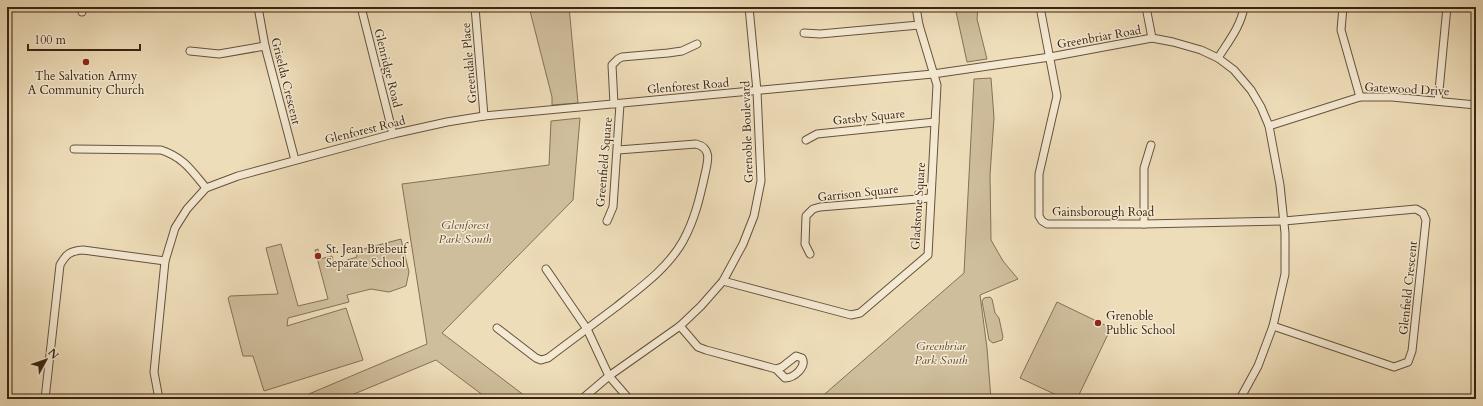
<svg xmlns="http://www.w3.org/2000/svg" width="1483" height="406" viewBox="0 0 1483 406" font-family="Cardo,serif">
	<style>
		.green { fill: #cfbe9c; stroke: #847156 }
		.lines { fill: none; stroke-linecap: round; stroke-linejoin: round }
		.minor-casing { stroke: #67523b; stroke-width: 9 }
		.minor { stroke: #f4e9d2; stroke-width: 7 }
		.poi-dot { fill: #8f2418; stroke: #f4e9d2; stroke-width: 1.5 }
		.labels { text-anchor: middle; stroke-width: 3; stroke-linejoin: round; paint-order: stroke }
		.street-label { font-size: 12px; fill: #3a2411; stroke: #f4e9d2 }
		.poi-label { font-size: 12px; fill: #3a2411; stroke: #f4e9d2; text-anchor: start }
		.park-label { font-size: 12px; font-style: italic; fill: #5f4a34; stroke: #f4e9d2 }
	</style>
	<rect width="100%" height="100%" fill="#eeddb9"/>
	<filter id="stains"><feTurbulence type="fractalNoise" baseFrequency=".005" numOctaves="4"/><feColorMatrix values="0 0 0 0 .2 0 0 0 0 .09 0 0 0 0 .02 0 0 0 .5 -.17"/></filter>
	<radialGradient id="worn" r=".72"><stop offset=".6" stop-color="#630" stop-opacity="0"/><stop offset="1" stop-color="#630" stop-opacity=".3"/></radialGradient>
	<!-- green -->
	<g class="green">
		<path d="M 529,7 L 569,7 L 578,103 L 552,105 L 552,97 Z"/>
		<path d="M 955,7 L 978,7 L 977,19 L 987,59 L 967,62 Z"/>
		<path d="M 991,78 L 994,118 L 990,175 L 991,240 L 1003,261 L 1018,279 L 980,295 L 987,348 L 991,399 L 819,399 L 964,273 L 974,79 Z"/>
		<path d="M 580,118 L 573,200 L 442,333 L 529,399 L 488,399 L 436,360 L 342,399 L 297,399 L 427,344 L 402,184 L 549,165 L 551,121 Z"/>
		<path d="M 401,239 L 409,272 L 406,286 L 389,292 L 371,289 L 347,295 L 349,302 L 288,318 L 287,326 L 346,308 L 363,360 L 264,391 L 253,356 L 243,356 L 228,298 L 230,296 L 278,294 L 266,248 L 281,244 L 298,306 L 328,299 L 315,250 L 318,249 L 320,259 L 332,256 L 334,264 L 357,257 L 356,251 Z"/>
		<path d="M 990,297 L 992,299 L 995,313 L 999,318 L 1003,337 L 1002,340 L 993,343 L 989,340 L 982,301 L 984,298 Z"/>
		<path d="M 1057,302 L 1111,328 L 1077,399 L 1065,399 L 1020,378 Z"/>
	</g>
	<g class="lines">
		<!-- minor casing -->
		<g class="minor-casing">
			<g id="minor">
				<path d="M 258,7 L 265,46 L 295,160"/>
				<path d="M 361,7 L 393,134"/>
				<path d="M 475,7 L 484,116"/>
				<path d="M 1040,7 L 1057,96 L 1039,174 L 1039,216 L 1042,221 L 1047,224 L 1144,224 L 1284,221 L 1416,209 L 1423,213 L 1426,220 L 1412,351 L 1408,362 L 1394,367 L 1273,326"/>
				<path d="M 1146,7 L 1152,38"/>
				<path d="M 1343,7 L 1341,30 L 1360,97"/>
				<path d="M 82,12 L 82,7"/>
				<path d="M 804,33 L 820,34 L 919,25"/>
				<path d="M 190,51 L 219,54 L 265,46"/>
				<path d="M 1218,58 C 1228,42 1241,26 1244,7"/>
				<path d="M 1438,101 L 1447,7"/>
				<path d="M 614,104 L 612,65 L 618,59 L 622,57 L 668,53 L 682,51 L 697,44"/>
				<path d="M 1269,126 L 1360,97 L 1392,97 L 1476,105"/>
				<path d="M 806,140 L 817,134 L 935,122"/>
				<path d="M 74,149 L 161,150 C 183,157 192,171 206,188"/>
				<path d="M 607,221 L 613,207 L 620,104"/>
				<path d="M 1144,224 L 1144,168 L 1151,145"/>
				<path d="M 810,254 L 805,244 L 806,216 L 813,209 L 820,207 L 930,198"/>
				<path d="M 546,269 L 587,329 L 609,376 L 629,399"/>
				<path d="M 723,281 L 851,315 L 860,313 L 928,255 L 937,85 L 919,25 L 916,7"/>
				<path d="M 680,326 L 698,347 L 706,350 L 776,369 L 785,378 C 794,378 807,367 802,358 L 796,356 L 782,367 L 776,369"/>
				<path d="M 497,328 L 536,358 L 541,360 L 548,358 C 571,341 593,324 616,307 C 640,288 668,268 683,241 C 695,219 700,197 705,174 C 708,161 712,148 696,144 L 618,150"/>
				<path d="M 45,399 L 60,265 C 66,254 70,251 83,250 L 165,261"/>
				<path d="M 159,399 L 154,372 L 165,261 L 175,228 L 187,209 L 206,188 L 238,176 L 393,134 L 447,122 L 484,116 L 933,74 L 1050,57 L 1152,38 L 1173,42 L 1201,50 L 1218,58 L 1234,70 L 1251,90 L 1261,107 L 1269,126 L 1280,185 L 1285,233 L 1285,274 L 1273,326 L 1258,366 L 1240,399"/>
				<path d="M 582,399 L 609,376 L 680,326 L 701,306 L 723,281 L 743,244 L 754,216 L 761,181 L 757,91 L 749,7"/>
			</g>
		</g>
		<!-- minor -->
		<use href="#minor" class="minor"/>
	</g>
	<!-- markers -->
	<g class="poi-dot">
		<circle cx="86" cy="62" r="4"/>
		<circle cx="318" cy="256" r="4"/>
		<circle cx="1098" cy="323" r="4"/>
	</g>
	<g class="labels">
		<!-- street labels -->
		<g class="street-label">
			<text transform="translate(1099 37) rotate(-10)" y="4">Greenbriar Road</text>
			<text transform="translate(469 63) rotate(-95)" y="4">Greendale Place</text>
			<text transform="translate(388 68) rotate(76)" y="4">Glenridge Road</text>
			<text transform="translate(286 81) rotate(76)" y="4">Griselda Crescent</text>
			<text transform="translate(688 86) rotate(-5)" y="4">Glenforest Road</text>
			<text transform="translate(1407 89) rotate(3)" y="4">Gatewood Drive</text>
			<text transform="translate(869 117) rotate(-6)" y="4">Gatsby Square</text>
			<text transform="translate(365 130) rotate(-14)" y="4">Glenforest Road</text>
			<text transform="translate(747 132) rotate(-92)" y="4">Grenoble Boulevard</text>
			<text transform="translate(604 162) rotate(-85)" y="4">Greenfield Square</text>
			<text transform="translate(858 193) rotate(-6)" y="4">Garrison Square</text>
			<text transform="translate(918 206) rotate(-86)" y="4">Gladstone Square</text>
			<text x="1103" y="216">Gainsborough Road</text>
			<text transform="translate(1408 288) rotate(-84)" y="4">Glenfield Crescent</text>
		</g>
		<!-- poi labels -->
		<g class="poi-label">
			<text x="86" y="80" text-anchor="middle">The Salvation Army<tspan x="86" dy="14">A Community Church</tspan></text>
			<text x="326" y="253">St. Jean Brebeuf<tspan x="326" dy="14">Separate School</tspan></text>
			<text x="1106" y="320">Grenoble<tspan x="1106" dy="14">Public School</tspan></text>
		</g>
		<!-- park labels -->
		<g class="park-label">
			<text x="465" y="229">Glenforest<tspan x="465" dy="14">Park South</tspan></text>
			<text x="941" y="350">Greenbriar<tspan x="941" dy="14">Park South</tspan></text>
		</g>
	</g>
	<!-- margin -->
	<rect width="1483" height="406" fill="none" stroke="#eeddb9" stroke-width="24"/>
	<rect x="8" y="8" width="1467" height="390" fill="none" stroke="#3a2411" stroke-width="2"/>
	<rect x="12" y="12" width="1459" height="382" fill="none" stroke="#3a2411"/>
	<!-- north arrow -->
	<g transform="translate(46 360) rotate(50)" stroke="#f4e9d2" stroke-width="3" paint-order="stroke">
	<path d="M0-3L7 15L0 10L-7 15Z" fill="#3a2411"/>
	<text y="-6" font-size="11" font-weight="bold" text-anchor="middle" fill="#3a2411">N</text>
	</g>
	<!-- scale -->
	<path d="M28 44v6h112v-6" fill="none" stroke="#3a2411" stroke-width="2"/>
	<text x="34" y="44" font-size="12" fill="#3a2411" stroke="#f4e9d2" stroke-width="3" paint-order="stroke">100 m</text>
	<rect width="100%" height="100%" filter="url(#stains)"/>
	<rect width="100%" height="100%" fill="url(#worn)"/>
</svg>
